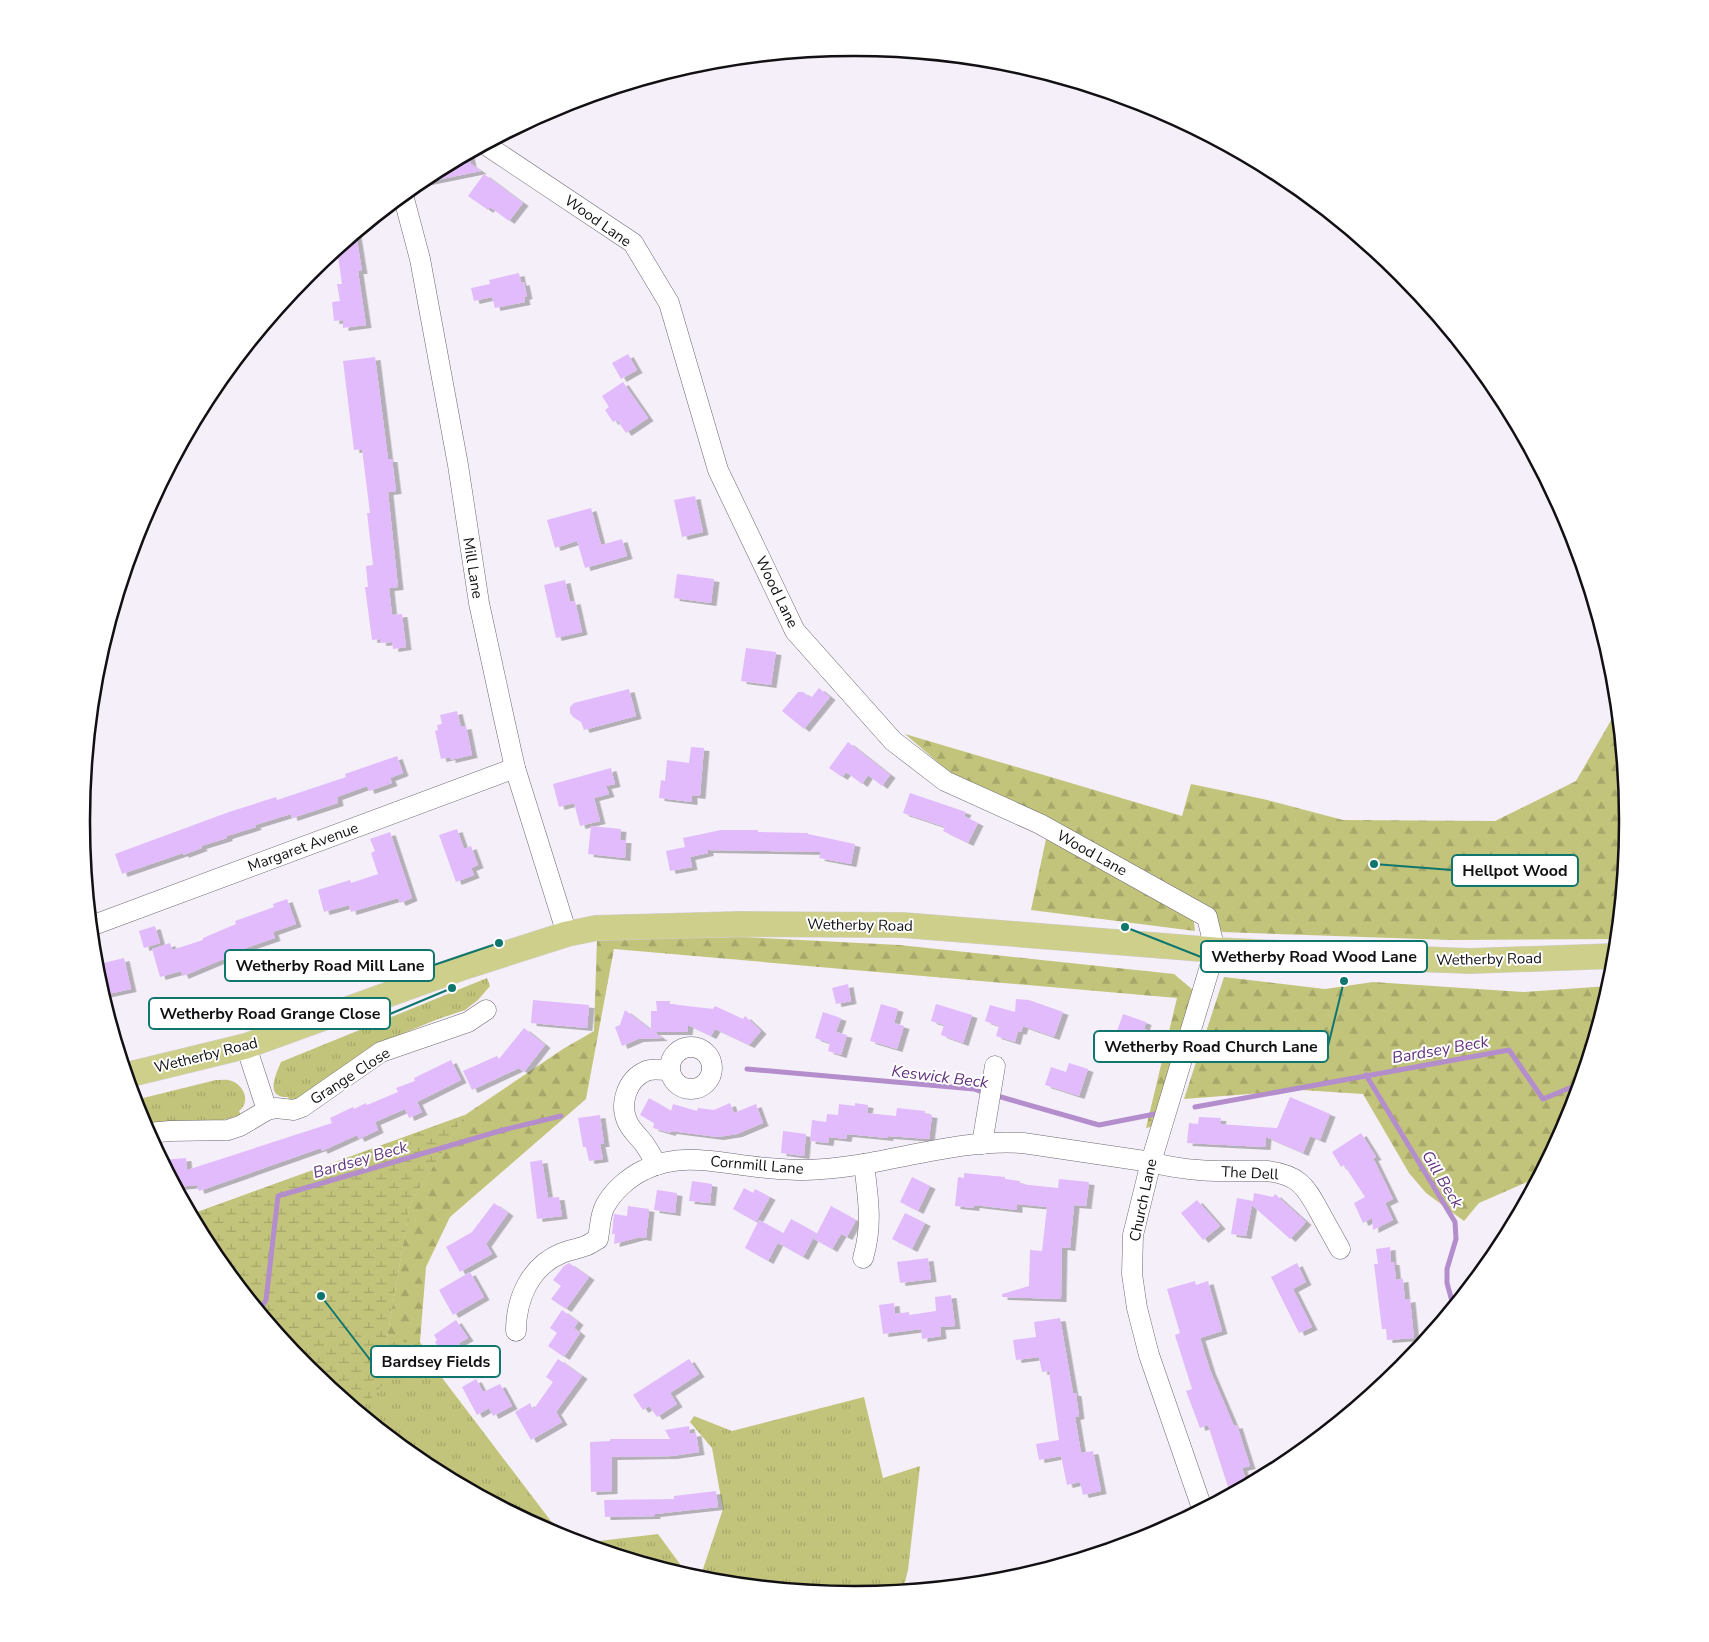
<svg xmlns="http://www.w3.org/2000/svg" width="1709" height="1642" viewBox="0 0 1709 1642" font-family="'Nunito Sans',sans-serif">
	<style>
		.grass { fill: url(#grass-tufts) }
		.forest { fill: url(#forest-firs) }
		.wetland { fill: url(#wetland-marsh) }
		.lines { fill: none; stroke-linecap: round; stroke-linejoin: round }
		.stream { stroke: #b38dcc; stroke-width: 5 }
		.building { fill: #e2bbfd; filter: url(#shadow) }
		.minor-casing { stroke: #6d6971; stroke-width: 21 }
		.major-casing { stroke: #d0cfd0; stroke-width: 26 }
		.minor { stroke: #fff; stroke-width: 20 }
		.major { stroke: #cfcf8c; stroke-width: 25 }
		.labels { text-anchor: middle; stroke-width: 4; stroke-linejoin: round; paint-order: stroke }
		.street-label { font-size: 15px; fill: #121013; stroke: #fff }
		.water-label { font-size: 16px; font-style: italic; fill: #62327e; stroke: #fff }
		.rim { fill: none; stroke: #121013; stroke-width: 2.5 }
		.leader { fill: none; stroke: #0f766e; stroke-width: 2 }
		.callout-dot { fill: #0f766e; stroke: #fff; stroke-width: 2 }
		.callout { fill: #fff; stroke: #0f766e; stroke-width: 2 }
		.callout-label { font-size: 16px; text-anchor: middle; font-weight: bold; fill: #121013 }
	</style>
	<defs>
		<pattern id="grass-tufts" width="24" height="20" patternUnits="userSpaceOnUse" patternTransform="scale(1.25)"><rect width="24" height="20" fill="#c3c47b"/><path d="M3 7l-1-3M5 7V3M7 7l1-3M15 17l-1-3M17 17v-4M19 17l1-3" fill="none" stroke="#a6a769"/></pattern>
		<pattern id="forest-firs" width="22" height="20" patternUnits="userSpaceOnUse" patternTransform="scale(1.25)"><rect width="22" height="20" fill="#c3c47b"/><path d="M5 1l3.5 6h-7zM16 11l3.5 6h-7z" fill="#a6a769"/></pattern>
		<pattern id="wetland-marsh" width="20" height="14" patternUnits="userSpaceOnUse" patternTransform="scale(1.25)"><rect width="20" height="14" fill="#c3c47b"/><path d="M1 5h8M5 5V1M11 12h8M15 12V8" fill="none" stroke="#a6a769"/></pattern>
		<filter id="shadow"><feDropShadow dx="5.5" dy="3" stdDeviation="0" flood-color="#0004"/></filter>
	</defs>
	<rect width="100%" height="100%" fill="#f5eff9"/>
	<!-- grass -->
	<g class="grass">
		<path d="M 487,978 L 490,986 L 478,1000 L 465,1010 L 438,1019 L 382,1042 L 291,1103 L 288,1097 C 264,1098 276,1074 281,1062 Z"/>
		<path d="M 216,1080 C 221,1080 227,1079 232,1081 C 244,1086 251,1102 239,1111 L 241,1115 L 216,1122 L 144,1125 L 135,1100 Z"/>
		<path d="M 465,1115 L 410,1204 L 386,1343 L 420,1342 L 443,1379 L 563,1537 L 425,1464 L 307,1368 L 211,1251 L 192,1214 Z"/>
		<path d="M 864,1397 L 883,1478 L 920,1466 L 908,1570 L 903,1590 L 854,1594 L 700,1578 L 723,1509 L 712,1448 L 690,1422 L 694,1416 L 732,1431 Z"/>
		<path d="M 658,1534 L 688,1575 L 582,1543 Z"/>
	</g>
	<!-- forest -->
	<g class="forest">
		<path d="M 1617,710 L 1628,821 L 1616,939 L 1450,940 L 1222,932 L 1206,906 L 954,776 L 905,734 L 1182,816 L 1191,784 L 1263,799 L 1343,820 L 1495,821 L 1576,781 Z"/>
		<path d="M 1046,839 L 1193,915 L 1195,931 L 1031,910 Z"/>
		<path d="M 743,937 L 899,945 L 1174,974 L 1193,990 L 1158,1125 L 1146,1128 L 1177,998 L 614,949 L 586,1099 L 450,1217 L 426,1267 L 420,1342 L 386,1343 L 410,1204 L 465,1115 L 563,1049 L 594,1031 L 597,939 Z"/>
		<path d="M 1224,977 L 1325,989 L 1373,982 L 1523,992 L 1609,986 L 1569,1117 L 1536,1178 L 1479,1203 L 1464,1221 L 1426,1193 L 1409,1173 L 1363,1094 L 1301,1090 L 1184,1099 Z"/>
	</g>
	<!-- wetland -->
	<path class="wetland" d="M 465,1115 L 410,1204 L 386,1342 L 420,1342 L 360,1411 L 307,1368 L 211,1251 L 192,1214 Z"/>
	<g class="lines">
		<!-- stream -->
		<g class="stream">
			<path d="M 747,1069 L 974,1089 L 985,1093"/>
			<path d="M 1366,1075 L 1455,1222 L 1456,1239 L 1447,1269 L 1447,1283 L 1453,1305"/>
			<path d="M 994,1095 L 1099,1125 L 1155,1114"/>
			<path d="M 1195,1107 L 1509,1050 L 1543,1099 L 1579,1084"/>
			<path d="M 260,1310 L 266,1300 L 278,1196 L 503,1130 L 561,1116"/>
		</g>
	</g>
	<!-- building -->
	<g class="building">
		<path d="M 469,154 L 471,164 L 481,171 L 422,183 L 422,181 L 425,178 Z"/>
		<path d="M 484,174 L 523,203 L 509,221 L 490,207 L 488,210 L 468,196 Z"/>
		<path d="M 356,234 L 362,271 L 358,271 L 366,325 L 343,328 L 343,320 L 334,321 L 332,302 L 340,301 L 337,284 L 342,284 L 337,250 Z"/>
		<path d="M 519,273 L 521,283 L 524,282 L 527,296 L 524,297 L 525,302 L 495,308 L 492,297 L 474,301 L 471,288 L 490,284 L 489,280 Z"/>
		<path d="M 628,354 L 637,370 L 621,379 L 612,363 Z"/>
		<path d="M 375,357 L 388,459 L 392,459 L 396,491 L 388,492 L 398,587 L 389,588 L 392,615 L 402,614 L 406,647 L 393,649 L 392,642 L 381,643 L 380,639 L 372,640 L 365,587 L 368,587 L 366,566 L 373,565 L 367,513 L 370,513 L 362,449 L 354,450 L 343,361 Z"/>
		<path d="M 623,382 L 648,418 L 626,433 L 617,420 L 613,422 L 605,410 L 609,407 L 602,396 Z"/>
		<path d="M 695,496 L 703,532 L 682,537 L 674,500 Z"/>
		<path d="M 591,508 L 601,545 L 622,539 L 627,556 L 585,568 L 577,541 L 555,548 L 547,520 Z"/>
		<path d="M 677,574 L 714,579 L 711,603 L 674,598 Z"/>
		<path d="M 565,580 L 570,602 L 575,601 L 582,632 L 556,638 L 544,585 Z"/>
		<path d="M 746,648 L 776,652 L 771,685 L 741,681 Z"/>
		<path d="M 819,688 L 830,697 L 804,729 L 782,711 L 798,692 L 803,692 L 811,698 Z"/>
		<path d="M 629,689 L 636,716 L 584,730 L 581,722 L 573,717 L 570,713 L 570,707 L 574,703 Z"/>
		<path d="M 457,711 L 461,727 L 466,726 L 472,755 L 450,760 L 450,757 L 441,759 L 435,731 L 438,730 L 437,725 L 442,724 L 440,715 Z"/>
		<path d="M 848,742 L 890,775 L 882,786 L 868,775 L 862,784 L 846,772 L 842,777 L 829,768 Z"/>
		<path d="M 691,747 L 704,748 L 700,796 L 692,795 L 692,802 L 659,798 L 661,780 L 665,781 L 667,760 L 689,763 Z"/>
		<path d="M 397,756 L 403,773 L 390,778 L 392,783 L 369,791 L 367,786 L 337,797 L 338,803 L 292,818 L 291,814 L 255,825 L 256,827 L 227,836 L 227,838 L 201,846 L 202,848 L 183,855 L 183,853 L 122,874 L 115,854 L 229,812 L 276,797 L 277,800 L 346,777 L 345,774 Z"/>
		<path d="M 611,768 L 615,784 L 606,786 L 609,794 L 594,798 L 600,821 L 580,826 L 574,803 L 559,807 L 553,784 Z"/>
		<path d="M 910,793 L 966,812 L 964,816 L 978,823 L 968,843 L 943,831 L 945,827 L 903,813 Z"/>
		<path d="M 591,826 L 621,829 L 620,840 L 626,840 L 625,858 L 588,854 Z"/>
		<path d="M 457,829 L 464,849 L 471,846 L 478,865 L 471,868 L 474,875 L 456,882 L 439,835 Z"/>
		<path d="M 721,830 L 758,830 L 758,832 L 808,833 L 808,834 L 855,844 L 851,864 L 819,858 L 821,852 L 708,850 L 708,853 L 690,857 L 692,867 L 670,871 L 666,851 L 685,847 L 683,838 Z"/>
		<path d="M 390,832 L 412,898 L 400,903 L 398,898 L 351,912 L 349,905 L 324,912 L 318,890 L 350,880 L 351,883 L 378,874 L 371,853 L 375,851 L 370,839 Z"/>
		<path d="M 287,899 L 296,924 L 273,932 L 275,938 L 237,951 L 238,953 L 183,976 L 181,971 L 160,977 L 152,949 L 170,943 L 172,950 L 203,940 L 203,938 L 236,924 L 235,921 L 274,907 L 273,904 Z"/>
		<path d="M 155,926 L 160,943 L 144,948 L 139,931 Z"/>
		<path d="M 124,958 L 131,989 L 103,995 L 95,965 Z"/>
		<path d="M 848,984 L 851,1001 L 836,1004 L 832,988 Z"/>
		<path d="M 1016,999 L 1029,1000 L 1063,1012 L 1054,1037 L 1023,1026 L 1021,1032 L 1018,1031 L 1015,1042 L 996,1036 L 999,1026 L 985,1021 L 990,1005 L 1015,1012 Z"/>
		<path d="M 533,1000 L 589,1005 L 587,1028 L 531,1023 Z"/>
		<path d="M 656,1001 L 670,1001 L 670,1004 L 713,1009 L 715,1006 L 743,1019 L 745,1016 L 761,1031 L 749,1045 L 715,1029 L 711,1036 L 688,1025 L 687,1032 L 654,1032 L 662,1038 L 638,1039 L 622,1046 L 615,1027 L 620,1025 L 625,1010 L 651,1030 L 651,1011 L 657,1011 Z"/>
		<path d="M 881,1004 L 898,1009 L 894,1023 L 904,1026 L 897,1049 L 870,1041 Z"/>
		<path d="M 936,1004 L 972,1015 L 963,1043 L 941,1035 L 944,1025 L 931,1021 Z"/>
		<path d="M 823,1012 L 841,1018 L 836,1032 L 847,1035 L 841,1055 L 828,1051 L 830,1043 L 815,1038 Z"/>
		<path d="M 1123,1014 L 1146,1022 L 1144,1029 L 1147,1030 L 1137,1057 L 1120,1051 L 1125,1037 L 1116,1034 Z"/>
		<path d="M 524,1028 L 545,1045 L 524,1072 L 519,1068 L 472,1090 L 463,1071 L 497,1056 L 499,1059 Z"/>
		<path d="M 451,1060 L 461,1080 L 417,1102 L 422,1112 L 409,1118 L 405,1109 L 375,1122 L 378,1130 L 359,1139 L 357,1135 L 322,1151 L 321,1148 L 199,1191 L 197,1185 L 177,1187 L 163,1160 L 186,1158 L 187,1170 L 332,1123 L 330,1118 L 353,1107 L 354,1109 L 366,1103 L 367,1105 L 398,1092 L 396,1088 L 415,1081 L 414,1078 Z"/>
		<path d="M 1069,1063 L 1088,1069 L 1079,1096 L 1045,1085 L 1051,1067 L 1066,1072 Z"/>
		<path d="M 1290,1097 L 1330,1114 L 1320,1140 L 1310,1136 L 1303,1153 L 1266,1137 L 1265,1147 L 1187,1143 L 1189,1123 L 1198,1124 L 1199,1117 L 1221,1118 L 1220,1124 L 1277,1128 Z"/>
		<path d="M 649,1098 L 671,1111 L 673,1104 L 697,1111 L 698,1108 L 714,1110 L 730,1103 L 734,1113 L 756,1104 L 763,1123 L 737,1134 L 718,1137 L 671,1131 L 670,1133 L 653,1128 L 654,1123 L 640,1115 Z"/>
		<path d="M 855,1103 L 868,1105 L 867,1113 L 896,1116 L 897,1108 L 925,1111 L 925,1114 L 932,1115 L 929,1139 L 888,1136 L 888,1138 L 847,1134 L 846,1139 L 829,1137 L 828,1143 L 810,1141 L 812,1120 L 826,1122 L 827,1114 L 838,1115 L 839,1104 L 855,1106 Z"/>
		<path d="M 600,1115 L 604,1144 L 600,1144 L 603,1159 L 589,1161 L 586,1147 L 583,1147 L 578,1118 Z"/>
		<path d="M 783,1131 L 806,1134 L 804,1156 L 781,1153 Z"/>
		<path d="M 1361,1133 L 1376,1157 L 1373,1158 L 1393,1199 L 1385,1203 L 1393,1220 L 1373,1230 L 1372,1218 L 1363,1223 L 1354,1203 L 1365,1197 L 1344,1165 L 1341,1167 L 1332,1152 Z"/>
		<path d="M 542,1160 L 548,1198 L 559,1197 L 562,1216 L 537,1219 L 530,1162 Z"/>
		<path d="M 964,1173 L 1005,1177 L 1005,1179 L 1020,1181 L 1020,1184 L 1058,1188 L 1059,1179 L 1089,1182 L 1086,1206 L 1074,1205 L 1070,1248 L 1062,1247 L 1061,1299 L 1002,1297 L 1002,1294 L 1029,1286 L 1030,1250 L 1042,1251 L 1047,1207 L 1017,1204 L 1017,1210 L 974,1205 L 974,1208 L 955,1206 L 958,1177 L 964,1178 Z"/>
		<path d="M 912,1177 L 930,1186 L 918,1211 L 900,1202 Z"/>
		<path d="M 692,1181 L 712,1184 L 710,1203 L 689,1201 Z"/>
		<path d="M 744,1188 L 753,1193 L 755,1189 L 770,1197 L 756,1222 L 733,1209 Z"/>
		<path d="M 657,1190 L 677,1193 L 675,1213 L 654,1210 Z"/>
		<path d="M 1254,1193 L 1273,1197 L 1275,1194 L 1306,1222 L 1290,1239 L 1252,1205 L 1246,1236 L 1231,1234 L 1237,1198 L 1253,1201 Z"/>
		<path d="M 1197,1200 L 1220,1226 L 1203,1240 L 1181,1213 Z"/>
		<path d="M 494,1203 L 508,1213 L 486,1244 L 492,1254 L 460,1272 L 446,1247 L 472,1232 Z"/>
		<path d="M 628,1206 L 649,1209 L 646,1238 L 640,1237 L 614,1244 L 615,1234 L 612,1234 L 614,1214 L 627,1216 Z"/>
		<path d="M 831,1206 L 856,1220 L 847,1237 L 841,1234 L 832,1249 L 814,1239 Z"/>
		<path d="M 905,1213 L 925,1223 L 912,1249 L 892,1239 Z"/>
		<path d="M 791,1219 L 816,1233 L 803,1257 L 778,1243 Z"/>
		<path d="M 759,1220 L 783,1233 L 768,1261 L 745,1248 Z"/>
		<path d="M 1390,1247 L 1391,1262 L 1394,1262 L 1396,1280 L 1403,1279 L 1405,1300 L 1410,1299 L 1414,1338 L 1387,1340 L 1386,1329 L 1382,1329 L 1374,1264 L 1378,1264 L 1376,1249 Z"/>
		<path d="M 928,1258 L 931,1279 L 900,1283 L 897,1262 Z"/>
		<path d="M 569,1263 L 589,1277 L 566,1309 L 551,1299 L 561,1286 L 553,1280 L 564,1266 Z"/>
		<path d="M 1297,1263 L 1306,1282 L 1293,1289 L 1312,1327 L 1299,1333 L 1271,1277 Z"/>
		<path d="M 470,1272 L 484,1297 L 453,1315 L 439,1290 Z"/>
		<path d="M 1195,1281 L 1196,1285 L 1208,1281 L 1222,1331 L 1200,1338 L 1210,1370 L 1234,1426 L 1237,1425 L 1250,1466 L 1242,1468 L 1247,1484 L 1230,1493 L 1208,1425 L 1200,1428 L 1186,1391 L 1192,1389 L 1175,1335 L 1180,1333 L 1167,1289 Z"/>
		<path d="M 951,1295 L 955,1326 L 940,1327 L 941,1336 L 922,1339 L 921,1329 L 883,1334 L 879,1305 L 894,1303 L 895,1314 L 909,1312 L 909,1315 L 936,1311 L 935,1297 Z"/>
		<path d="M 562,1310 L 578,1322 L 574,1328 L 580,1333 L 564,1357 L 548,1346 L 557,1333 L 550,1328 Z"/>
		<path d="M 1060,1318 L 1073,1393 L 1076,1393 L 1079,1416 L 1075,1417 L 1081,1453 L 1093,1451 L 1101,1491 L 1083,1495 L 1080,1482 L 1067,1485 L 1061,1456 L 1039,1460 L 1036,1444 L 1059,1440 L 1049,1371 L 1042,1372 L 1039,1357 L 1016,1360 L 1013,1340 L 1036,1337 L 1034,1322 Z"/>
		<path d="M 456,1320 L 468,1338 L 459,1343 L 466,1355 L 450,1365 L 435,1342 L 437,1340 L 434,1335 Z"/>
		<path d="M 558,1359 L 582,1376 L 556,1412 L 562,1422 L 531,1440 L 515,1412 L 530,1403 L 533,1410 L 553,1382 L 546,1377 Z"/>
		<path d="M 689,1359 L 699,1374 L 670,1393 L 677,1404 L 657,1417 L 649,1406 L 643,1410 L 633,1395 Z"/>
		<path d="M 476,1379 L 483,1392 L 500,1384 L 512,1406 L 493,1416 L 489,1408 L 477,1415 L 462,1387 Z"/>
		<path d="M 689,1426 L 690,1434 L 696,1433 L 699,1452 L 672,1456 L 612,1457 L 612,1491 L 591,1492 L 590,1442 L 610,1441 L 610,1439 L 670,1439 L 665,1430 Z"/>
		<path d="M 716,1491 L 718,1507 L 655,1514 L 655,1516 L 605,1517 L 604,1500 L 674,1499 L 674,1496 Z"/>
	</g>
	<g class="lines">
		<!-- minor casing -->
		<g class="minor-casing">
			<g id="minor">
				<path d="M 486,145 L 633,243 L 669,303 L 718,470 L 795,631 L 893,741 L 945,781 L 1040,824 L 1207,917 L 1215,950 L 1151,1162 L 1133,1235 L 1132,1274 L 1137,1308 L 1149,1355 L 1202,1508"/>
				<path d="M 403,195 L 420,259 L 458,465 L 479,603 L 503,714 L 515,768 L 567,934"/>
				<path d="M 91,926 L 515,768"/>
				<path d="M 246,1046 L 267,1110"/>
				<circle cx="691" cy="1068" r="21"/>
				<path d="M 148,1133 L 170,1131 L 228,1130 L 240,1126 L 267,1110 L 276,1108 L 294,1110 L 302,1107 L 381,1052 L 468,1022 L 486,1010"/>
				<path d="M 982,1144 L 995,1066"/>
				<path d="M 657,1165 C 653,1158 649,1151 645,1145 C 640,1138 632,1131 628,1123 C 619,1105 626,1080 646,1071 C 652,1068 662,1070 669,1070"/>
				<path d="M 863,1258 C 873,1226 868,1197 864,1164"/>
				<path d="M 516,1331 C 516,1299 530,1266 562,1253 C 569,1250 577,1249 585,1246 C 589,1245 594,1241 598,1239 C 600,1228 600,1215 605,1206 C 613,1191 629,1177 644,1170 C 683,1150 726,1165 767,1168 C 779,1169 792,1170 805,1170 C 878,1169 950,1138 1023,1143 L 1151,1162 C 1190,1173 1227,1171 1267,1171 C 1298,1175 1305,1185 1319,1211 C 1326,1224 1333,1236 1340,1249"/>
			</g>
		</g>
		<!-- major casing -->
		<g class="major-casing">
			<path id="major" d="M 127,1075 L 246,1046 L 464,967 L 567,934 L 596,928 L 740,924 L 902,925 L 1215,950 L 1363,957 L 1470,961 L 1615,956"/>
		</g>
		<!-- minor -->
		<use href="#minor" class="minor"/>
		<!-- major -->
		<use href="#major" class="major"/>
	</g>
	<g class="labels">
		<!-- street labels -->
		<g class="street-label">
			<text transform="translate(598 221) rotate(35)" y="5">Wood Lane</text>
			<text transform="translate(473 568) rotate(81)" y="5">Mill Lane</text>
			<text transform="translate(777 592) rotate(64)" y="5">Wood Lane</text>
			<text transform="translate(303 847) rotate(-20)" y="5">Margaret Avenue</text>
			<text transform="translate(1092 853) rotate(29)" y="5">Wood Lane</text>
			<text transform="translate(860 925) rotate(1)" y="5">Wetherby Road</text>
			<text transform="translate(1489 959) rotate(-1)" y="5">Wetherby Road</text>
			<text transform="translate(206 1055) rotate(-14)" y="5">Wetherby Road</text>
			<text transform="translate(350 1076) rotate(-33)" y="5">Grange Close</text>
			<text transform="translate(757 1165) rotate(5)" y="5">Cornmill Lane</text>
			<text transform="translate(1250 1173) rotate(3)" y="5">The Dell</text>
			<text transform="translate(1143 1200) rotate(-78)" y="5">Church Lane</text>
		</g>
		<!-- water labels -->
		<g class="water-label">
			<text transform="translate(1440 1049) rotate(-10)" y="6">Bardsey Beck</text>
			<text transform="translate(940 1076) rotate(7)" y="6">Keswick Beck</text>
			<text transform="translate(360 1159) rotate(-16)" y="6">Bardsey Beck</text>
			<text transform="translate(1443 1179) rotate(59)" y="6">Gill Beck</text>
		</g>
	</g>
	<!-- crop -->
	<path d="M0 0H1709V1642H0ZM854 56H855A764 764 0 0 1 1619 820V822A764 764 0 0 1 855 1586H854A764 764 0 0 1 90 822V820A764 764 0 0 1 854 56Z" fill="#fff" fill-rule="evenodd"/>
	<path class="rim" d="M854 56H855A764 764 0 0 1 1619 820V822A764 764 0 0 1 855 1586H854A764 764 0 0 1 90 822V820A764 764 0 0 1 854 56Z"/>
	<!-- callouts -->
	<path class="leader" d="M1374 864L1452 870M1125 927L1201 957M499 943L434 965M452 988L390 1014M1344 981L1328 1046M321 1296L371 1361"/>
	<g class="callout-dot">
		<circle cx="1374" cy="864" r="5"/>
		<circle cx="1125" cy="927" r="5"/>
		<circle cx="499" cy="943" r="5"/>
		<circle cx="452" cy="988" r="5"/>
		<circle cx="1344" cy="981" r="5"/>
		<circle cx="321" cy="1296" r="5"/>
	</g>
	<g class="callout">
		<rect x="1452" y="855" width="126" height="31" rx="5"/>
		<rect x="1201" y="941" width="226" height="31" rx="5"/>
		<rect x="225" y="950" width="209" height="31" rx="5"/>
		<rect x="149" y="998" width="241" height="31" rx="5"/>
		<rect x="1094" y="1031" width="234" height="31" rx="5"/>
		<rect x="371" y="1346" width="129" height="31" rx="5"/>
	</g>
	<g class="callout-label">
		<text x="1515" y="876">Hellpot Wood</text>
		<text x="1314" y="962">Wetherby Road Wood Lane</text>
		<text x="330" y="971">Wetherby Road Mill Lane</text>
		<text x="270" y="1019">Wetherby Road Grange Close</text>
		<text x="1211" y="1052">Wetherby Road Church Lane</text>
		<text x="436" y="1367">Bardsey Fields</text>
	</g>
</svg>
